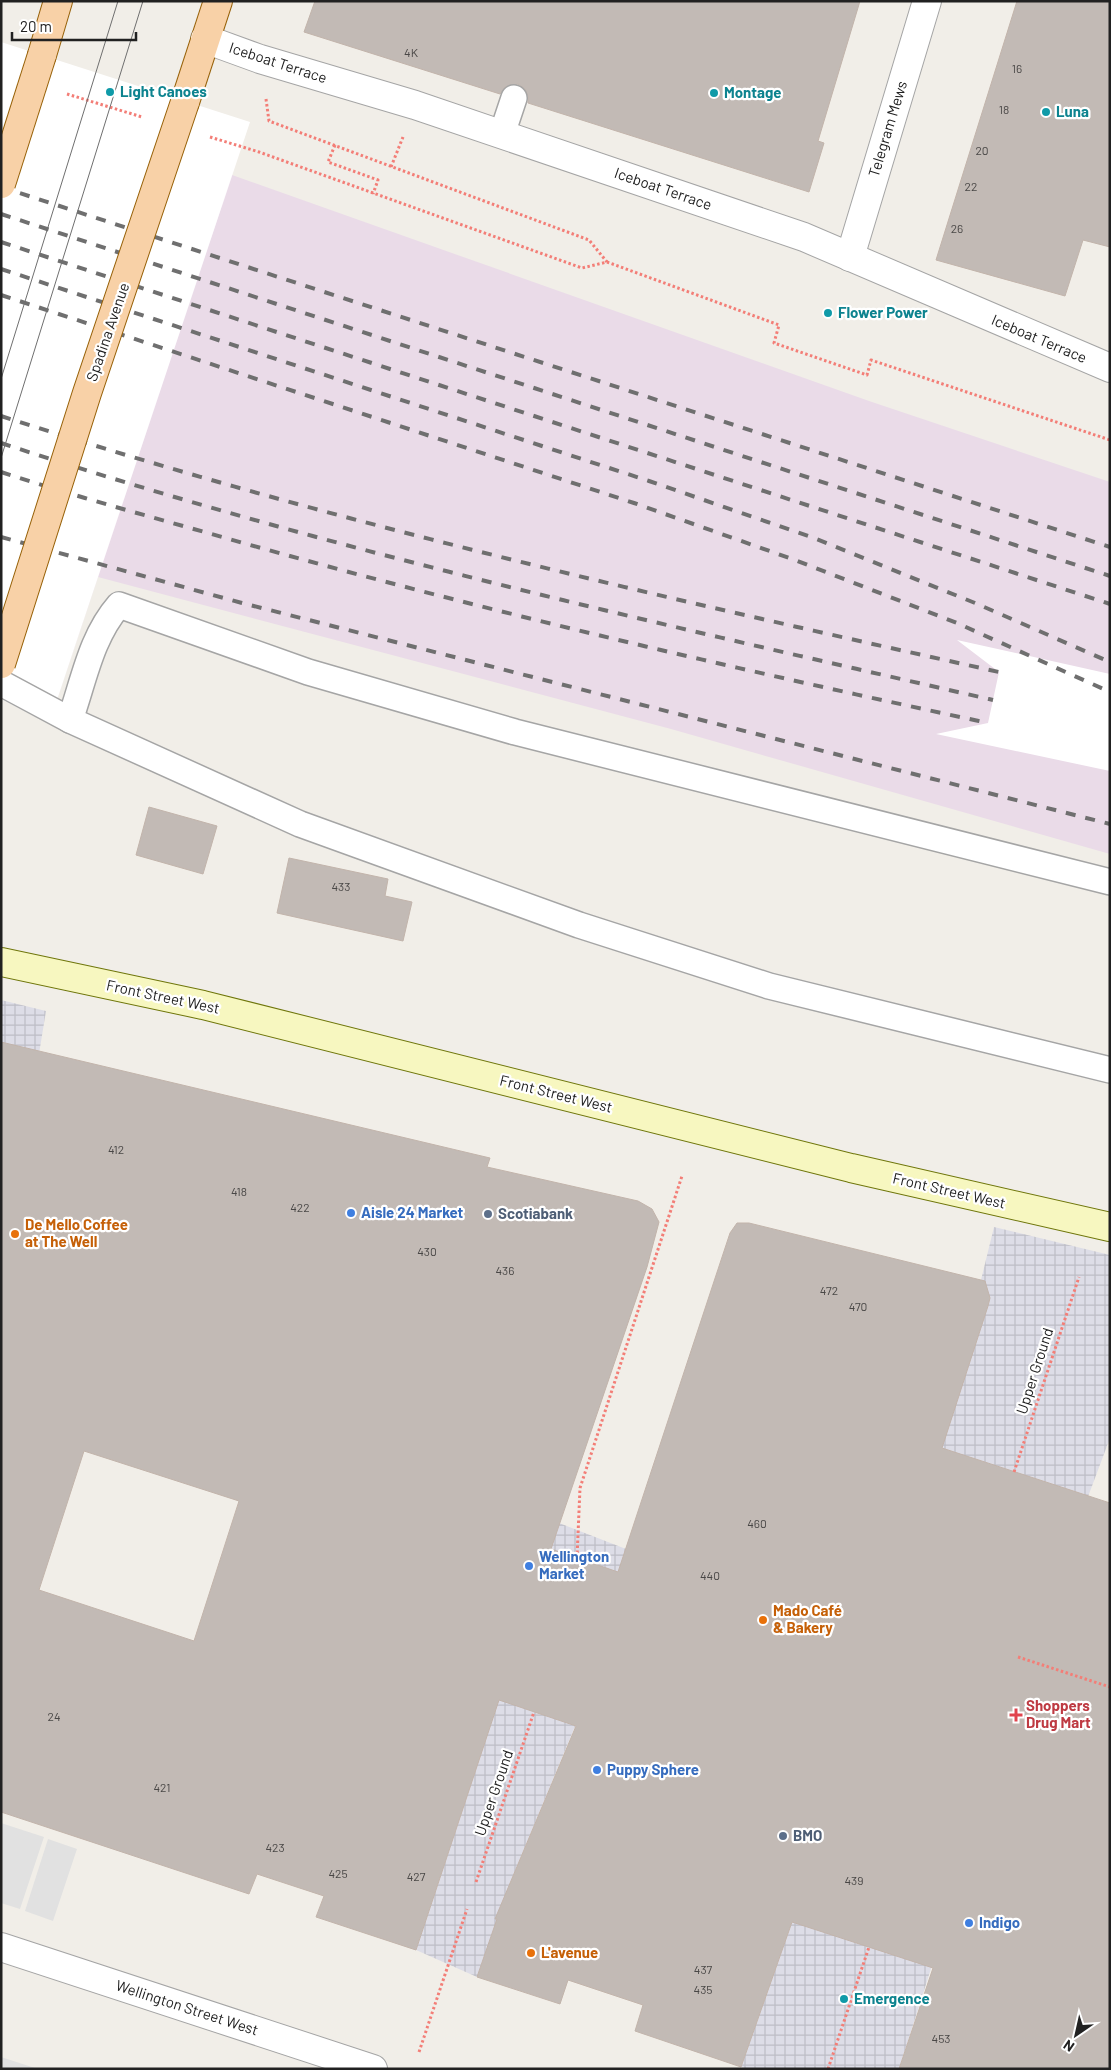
<svg xmlns="http://www.w3.org/2000/svg" width="1111" height="2070" viewBox="0 0 1111 2070" font-family="Barlow,sans-serif">
	<style>
		.railway { fill: #eadbe8 }
		.parking { fill: #e1e1e1 }
		.plaza { fill: url(#plaza-grid) }
		.pier { fill: #fff }
		.building { fill: #c2bab5; stroke: #c2b4ab; fill-rule: evenodd }
		.lines { fill: none; stroke-linecap: round; stroke-linejoin: round }
		.service-casing { stroke: #a5a5a5; stroke-width: 28 }
		.minor-casing { stroke: #a5a5a5; stroke-width: 30 }
		.tertiary-casing { stroke: #a5a5a5; stroke-width: 30 }
		.secondary-casing { stroke: #6f760b; stroke-width: 30 }
		.primary-casing { stroke: #976108; stroke-width: 30 }
		.path { stroke: #f37e77; stroke-width: 3; stroke-dasharray: 2.5 2.5; stroke-linecap: butt }
		.service { stroke: #fff; stroke-width: 25 }
		.minor { stroke: #fff; stroke-width: 28 }
		.tertiary { stroke: #fff; stroke-width: 28 }
		.secondary { stroke: #f7f7c0; stroke-width: 28 }
		.primary { stroke: #f8d1a7; stroke-width: 28 }
		.tram { stroke: #6f6f6f; stroke-width: 1 }
		.rail { stroke: #6f6f6f; stroke-width: 4; stroke-dasharray: 10 10; stroke-linecap: butt }
		.primary-bridge-casing { stroke: #976108; stroke-width: 30; stroke-linecap: butt }
		.primary-bridge { stroke: #f8d1a7; stroke-width: 28 }
		.culture-dot { fill: #0f9aa8; stroke: #fff; stroke-width: 2 }
		.shop-dot { fill: #3f7fe0; stroke: #fff; stroke-width: 2 }
		.service-dot { fill: #5c6f8a; stroke: #fff; stroke-width: 2 }
		.food-dot { fill: #e8710a; stroke: #fff; stroke-width: 2 }
		.health-dot { fill: #e0444e; stroke: #fff; stroke-width: 2 }
		.labels { text-anchor: middle; stroke-width: 4.5; stroke-linejoin: round; paint-order: stroke }
		.number-label { font-size: 12px; fill: #494746 }
		.street-label { font-size: 15px; fill: #212121; stroke: #fff }
		.culture-label { font-size: 15px; font-weight: bold; fill: #0d838f; stroke: #fff; text-anchor: start }
		.shop-label { font-size: 15px; font-weight: bold; fill: #366cbe; stroke: #fff; text-anchor: start }
		.service-label { font-size: 15px; font-weight: bold; fill: #4e5e75; stroke: #fff; text-anchor: start }
		.food-label { font-size: 15px; font-weight: bold; fill: #c56008; stroke: #fff; text-anchor: start }
		.health-label { font-size: 15px; font-weight: bold; fill: #be3a42; stroke: #fff; text-anchor: start }
	</style>
	<defs>
		<pattern id="plaza-grid" width="8" height="8" patternUnits="userSpaceOnUse" patternTransform="scale(1.25)"><rect width="8" height="8" fill="#dddde7"/><path d="M0 4h8M4 0v8" fill="none" stroke="#bdbdc6"/></pattern>
	</defs>
	<rect width="100%" height="100%" fill="#f1eee8"/>
	<!-- railway -->
	<path class="railway" d="M 1,93 L 869,401 L 1110,482 L 1110,854 L 671,729 L 98,577 L 53,711 Z"/>
	<!-- parking -->
	<g class="parking">
		<path d="M 1,1823 L 44,1837 L 20,1909 L 1,1903 Z"/>
		<path d="M 48,1839 L 77,1849 L 53,1921 L 25,1911 Z"/>
		<path d="M 1,2057 L 38,2069 L 1,2069 Z"/>
	</g>
	<!-- plaza -->
	<path class="plaza" d="M 1,1000 L 46,1011 L 38,1060 L 559,1523 L 626,1549 L 863,1684 L 988,1306 L 990,1298 L 981,1280 L 994,1227 L 1110,1255 L 1110,1438 L 1044,1614 L 899,2069 L 749,2069 L 741,2067 L 792,1922 L 581,1712 L 515,1871 L 477,1977 L 416,1950 L 513,1657 L 1,1197 Z"/>
	<!-- pier -->
	<g class="pier">
		<path d="M 1,42 L 250,122 L 49,724 L 1,699 Z"/>
		<path d="M 957,640 L 1110,674 L 1110,771 L 936,734 L 988,723 L 999,672 Z"/>
	</g>
	<!-- building -->
	<g class="building">
		<path d="M 315,1 L 860,1 L 818,141 L 824,143 L 809,192 L 528,103 L 528,96 L 525,89 L 518,84 L 505,87 L 500,94 L 304,32 Z"/>
		<path d="M 1017,1 L 1110,1 L 1110,247 L 1083,240 L 1065,296 L 936,260 Z"/>
		<path d="M 149,807 L 217,826 L 203,874 L 136,855 Z"/>
		<path d="M 289,858 L 388,879 L 385,896 L 412,902 L 403,941 L 277,913 Z"/>
		<path d="M 1,1042 L 490,1158 L 487,1167 L 638,1201 L 652,1209 L 659,1222 L 647,1267 L 551,1549 L 618,1572 L 730,1233 L 737,1223 L 749,1223 L 985,1281 L 990,1298 L 988,1306 L 942,1448 L 1110,1503 L 1110,2069 L 899,2069 L 933,1968 L 792,1922 L 741,2067 L 635,2031 L 643,2005 L 568,1980 L 560,2004 L 477,1977 L 497,1919 L 495,1919 L 576,1726 L 499,1700 L 416,1950 L 316,1917 L 324,1896 L 257,1874 L 249,1894 L 1,1812 ZM 84,1451 L 239,1501 L 194,1641 L 39,1590 Z"/>
	</g>
	<g class="lines">
		<!-- service casing -->
		<g class="service-casing">
			<g id="service">
				<path d="M 502,134 L 514,98"/>
				<path d="M 1,683 L 70,720 L 300,824 L 579,925 L 769,986 L 1110,1070"/>
				<path d="M 70,720 C 84,680 91,637 119,605 L 308,672 L 515,732 L 1110,882"/>
			</g>
		</g>
		<!-- minor casing -->
		<g class="minor-casing">
			<g id="minor">
				<path d="M 205,39 L 260,59 L 415,105 L 804,237 L 1110,368"/>
				<path d="M 850,257 L 927,1"/>
			</g>
		</g>
		<!-- tertiary casing -->
		<g class="tertiary-casing">
			<path id="tertiary" d="M 1,1947 L 373,2069"/>
		</g>
		<!-- secondary casing -->
		<g class="secondary-casing">
			<path id="secondary" d="M 1,962 L 203,1005 L 851,1168 L 1110,1227"/>
		</g>
		<!-- primary casing -->
		<g class="primary-casing">
			<g id="primary">
				<path d="M 42,55 L 58,1"/>
				<path d="M 185,102 L 218,1"/>
			</g>
		</g>
		<!-- path -->
		<g class="path">
			<path d="M 67,94 L 142,117"/>
			<path d="M 266,99 L 269,121 L 589,240 L 607,262"/>
			<path d="M 210,137 L 259,152 L 582,268 L 607,262 L 779,325 L 774,343 L 867,375 L 871,360 L 1110,440"/>
			<path d="M 335,145 L 328,162 L 378,180 L 373,194"/>
			<path d="M 391,167 L 403,137"/>
			<path d="M 1014,1472 L 1079,1277"/>
			<path d="M 577,1558 L 580,1488 L 682,1176"/>
			<path d="M 1018,1657 L 1110,1687"/>
			<path d="M 476,1882 L 534,1712"/>
			<path d="M 419,2052 L 467,1909"/>
			<path d="M 828,2069 L 869,1947"/>
		</g>
		<!-- service -->
		<use href="#service" class="service"/>
		<!-- minor -->
		<use href="#minor" class="minor"/>
		<!-- tertiary -->
		<use href="#tertiary" class="tertiary"/>
		<!-- secondary -->
		<use href="#secondary" class="secondary"/>
		<!-- primary -->
		<use href="#primary" class="primary"/>
		<!-- tram -->
		<g class="tram">
			<path d="M 1,379 L 118,1"/>
			<path d="M 1,458 L 143,1"/>
		</g>
		<!-- rail -->
		<g class="rail">
			<path d="M 1,187 L 1110,547"/>
			<path d="M 1,214 L 1110,576"/>
			<path d="M 1,242 L 1110,604"/>
			<path d="M 1,269 L 649,481 L 814,538 L 975,603 L 1110,662"/>
			<path d="M 1,295 L 634,503 L 795,560 L 957,623 L 1110,692"/>
			<path d="M 1,416 C 328,522 664,598 999,672"/>
			<path d="M 1,443 C 326,550 660,624 993,700"/>
			<path d="M 1,472 C 74,496 148,516 222,537 C 475,609 731,668 988,723"/>
			<path d="M 1,537 L 242,603 L 1110,824"/>
		</g>
		<!-- primary-bridge casing -->
		<g class="primary-bridge-casing">
			<g id="primary-bridge">
				<path d="M 1,184 L 42,55"/>
				<path d="M 1,664 L 87,393 L 185,102"/>
			</g>
		</g>
		<!-- primary-bridge -->
		<use href="#primary-bridge" class="primary-bridge"/>
	</g>
	<!-- markers -->
	<g class="culture-dot">
		<circle cx="110" cy="92" r="5"/>
		<circle cx="714" cy="93" r="5"/>
		<circle cx="1046" cy="112" r="5"/>
		<circle cx="828" cy="313" r="5"/>
		<circle cx="844" cy="1999" r="5"/>
	</g>
	<g class="shop-dot">
		<circle cx="351" cy="1213" r="5"/>
		<circle cx="529" cy="1566" r="5"/>
		<circle cx="597" cy="1770" r="5"/>
		<circle cx="969" cy="1923" r="5"/>
	</g>
	<g class="service-dot">
		<circle cx="488" cy="1214" r="5"/>
		<circle cx="783" cy="1836" r="5"/>
	</g>
	<g class="food-dot">
		<circle cx="15" cy="1234" r="5"/>
		<circle cx="763" cy="1620" r="5"/>
		<circle cx="531" cy="1953" r="5"/>
	</g>
	<path class="health-dot" d="M1013.5 1707.5h5v5h5v5h-5v5h-5v-5h-5v-5h5z"/>
	<g class="labels">
		<!-- number labels -->
		<g class="number-label">
			<text x="411" y="57">4K</text>
			<text x="1017" y="73">16</text>
			<text x="1004" y="114">18</text>
			<text x="982" y="155">20</text>
			<text x="971" y="191">22</text>
			<text x="957" y="233">26</text>
			<text x="341" y="891">433</text>
			<text x="116" y="1154">412</text>
			<text x="239" y="1196">418</text>
			<text x="300" y="1212">422</text>
			<text x="427" y="1256">430</text>
			<text x="505" y="1275">436</text>
			<text x="829" y="1295">472</text>
			<text x="858" y="1311">470</text>
			<text x="757" y="1528">460</text>
			<text x="710" y="1580">440</text>
			<text x="54" y="1721">24</text>
			<text x="162" y="1792">421</text>
			<text x="275" y="1852">423</text>
			<text x="338" y="1878">425</text>
			<text x="416" y="1881">427</text>
			<text x="854" y="1885">439</text>
			<text x="703" y="1974">437</text>
			<text x="703" y="1994">435</text>
			<text x="941" y="2043">453</text>
		</g>
		<!-- street labels -->
		<g class="street-label">
			<text transform="translate(278 63) rotate(18)" y="5">Iceboat Terrace</text>
			<text transform="translate(888 129) rotate(-73)" y="5">Telegram Mews</text>
			<text transform="translate(663 189) rotate(19)" y="5">Iceboat Terrace</text>
			<text transform="translate(108 332) rotate(-71)" y="5">Spadina Avenue</text>
			<text transform="translate(1039 339) rotate(23)" y="5">Iceboat Terrace</text>
			<text transform="translate(163 997) rotate(12)" y="5">Front Street West</text>
			<text transform="translate(556 1094) rotate(14)" y="5">Front Street West</text>
			<text transform="translate(949 1191) rotate(13)" y="5">Front Street West</text>
			<text transform="translate(1035 1371) rotate(-72)" y="5">Upper Ground</text>
			<text transform="translate(494 1793) rotate(-71)" y="5">Upper Ground</text>
			<text transform="translate(187 2008) rotate(18)" y="5">Wellington Street West</text>
		</g>
		<!-- culture labels -->
		<g class="culture-label">
			<text x="120" y="97">Light Canoes</text>
			<text x="724" y="98">Montage</text>
			<text x="1056" y="117">Luna</text>
			<text x="838" y="318">Flower Power</text>
			<text x="854" y="2004">Emergence</text>
		</g>
		<!-- shop labels -->
		<g class="shop-label">
			<text x="361" y="1218">Aisle 24 Market</text>
			<text x="539" y="1562">Wellington<tspan x="539" dy="17">Market</tspan></text>
			<text x="607" y="1775">Puppy Sphere</text>
			<text x="979" y="1928">Indigo</text>
		</g>
		<!-- service labels -->
		<g class="service-label">
			<text x="498" y="1219">Scotiabank</text>
			<text x="793" y="1841">BMO</text>
		</g>
		<!-- food labels -->
		<g class="food-label">
			<text x="25" y="1230">De Mello Coffee<tspan x="25" dy="17">at The Well</tspan></text>
			<text x="773" y="1616">Mado Café<tspan x="773" dy="17">&amp; Bakery</tspan></text>
			<text x="541" y="1958">L'avenue</text>
		</g>
		<!-- health labels -->
		<g class="health-label">
			<text x="1026" y="1711">Shoppers<tspan x="1026" dy="17">Drug Mart</tspan></text>
		</g>
	</g>
	<!-- border -->
	<rect width="1111" height="2070" fill="none" stroke="#212121" stroke-width="5"/>
	<!-- north arrow -->
	<g transform="translate(1076 2035) rotate(214)" stroke="#ffffff" stroke-width="4" paint-order="stroke">
	<path d="M0-4L9 19L0 12L-9 19Z" fill="#212121"/>
	<text y="-8" font-size="14" font-weight="bold" text-anchor="middle" fill="#212121">N</text>
	</g>
	<!-- scale -->
	<path d="M12 32v8h124v-8" fill="none" stroke="#212121" stroke-width="2.5"/>
	<text x="20" y="32" font-size="15" fill="#212121" stroke="#ffffff" stroke-width="4" paint-order="stroke">20 m</text>
</svg>
